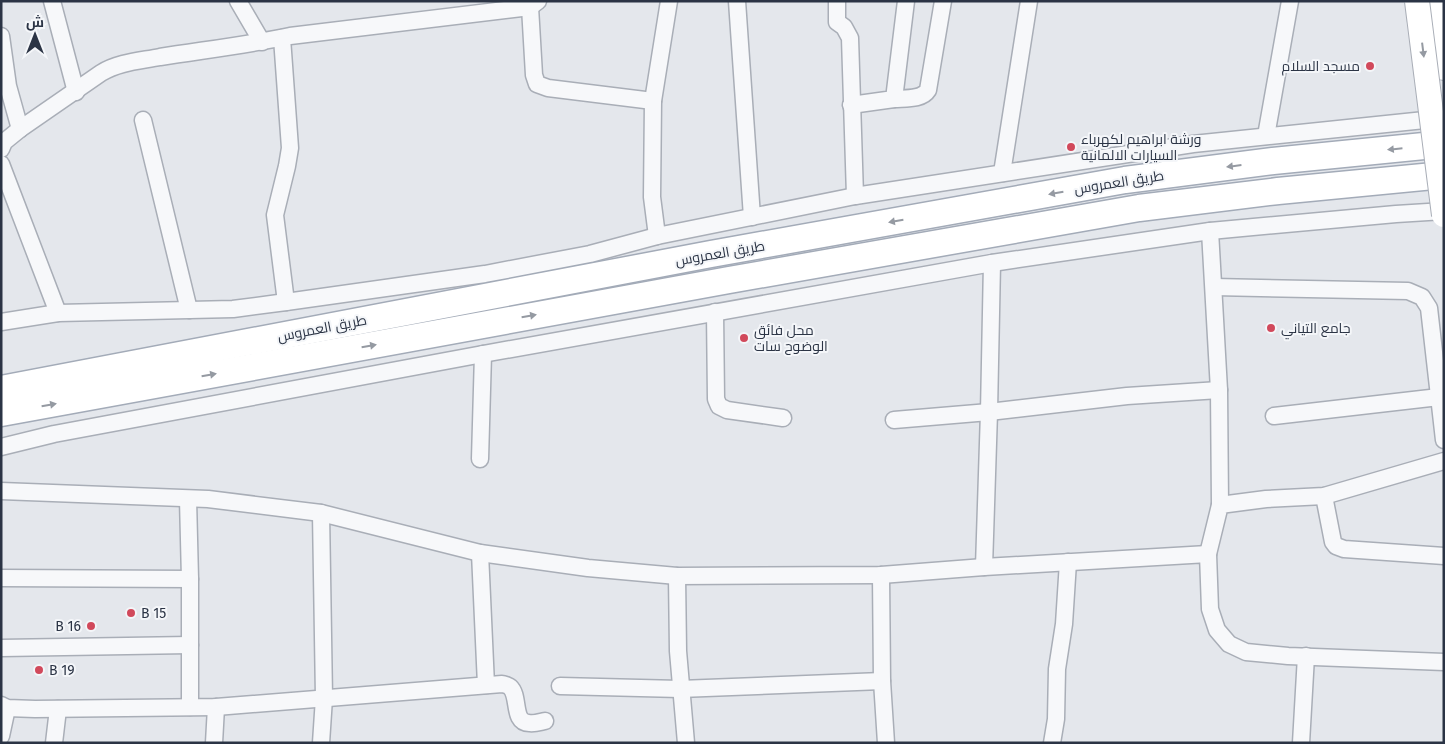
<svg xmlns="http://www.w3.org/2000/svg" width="1445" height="744" viewBox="0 0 1445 744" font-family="'Fira Sans',Cairo,sans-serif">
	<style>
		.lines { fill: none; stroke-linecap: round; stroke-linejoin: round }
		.street-casing { stroke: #a9aeb7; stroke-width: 19 }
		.secondary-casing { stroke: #a9aeb7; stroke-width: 26 }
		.primary-casing { stroke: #a3abb8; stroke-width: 29 }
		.street { stroke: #f7f8fa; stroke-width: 16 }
		.secondary { stroke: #fff; stroke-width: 24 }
		.primary { stroke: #fff; stroke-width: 26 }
		.secondary-bridge-casing { stroke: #a9aeb7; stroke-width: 26; stroke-linecap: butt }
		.secondary-bridge { stroke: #fff; stroke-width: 24 }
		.oneway { fill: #959aa2 }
		.poi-dot { fill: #d1495b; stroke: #f4f6f9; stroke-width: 2 }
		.labels { text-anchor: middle; stroke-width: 4; stroke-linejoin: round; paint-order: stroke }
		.poi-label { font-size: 14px; fill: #2b3445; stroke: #f4f6f9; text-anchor: start }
		.street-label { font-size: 14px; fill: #2b3445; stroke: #f4f6f9 }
	</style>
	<rect width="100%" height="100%" fill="#e4e7ec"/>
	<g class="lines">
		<!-- street casing -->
		<g class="street-casing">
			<g id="street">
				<path d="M 52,1 L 76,92"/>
				<path d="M 238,1 L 262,42"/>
				<path d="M 737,1 L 752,217"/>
				<path d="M 837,1 L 837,22 L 844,27 L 850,38 L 855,196"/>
				<path d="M 530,7 L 534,75 L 537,84 L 548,88 L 653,101"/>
				<path d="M 1,36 L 8,86 L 20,129"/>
				<path d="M 282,38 L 290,148 L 287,166 L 275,215 L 286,302"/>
				<path d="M 894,99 C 905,98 922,100 928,90 L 943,1"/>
				<path d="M 851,105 L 894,99 L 906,1"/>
				<path d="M 143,120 L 189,310"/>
				<path d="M 1266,136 L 1290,1"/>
				<path d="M 1,149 L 4,142 L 20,129 L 101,73 C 119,62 140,61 160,57 C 204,50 247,45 290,36 L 530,7 L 538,1"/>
				<path d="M 1,164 L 58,313"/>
				<path d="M 1002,173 L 1029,1"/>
				<path d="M 1210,231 L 1219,390 L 1220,505"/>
				<path d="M 657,236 L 652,197 L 653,101 L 669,1"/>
				<path d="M 1214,287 L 1408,291 L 1422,297 L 1429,308 L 1444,440"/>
				<path d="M 715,312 L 716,399 L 719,406 L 727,410 L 783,418"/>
				<path d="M 1,322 L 58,313 L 233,309 L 286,302 L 485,274 L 590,254 L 657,236 L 855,196 L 1193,144 L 1444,118"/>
				<path d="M 1274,416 L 1439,397"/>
				<path d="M 894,420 L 989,412 L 1127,396 L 1219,390"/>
				<path d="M 1,447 L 54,434 L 483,354 L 992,263 L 1210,231 L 1396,214 L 1444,211"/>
				<path d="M 480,459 L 483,354"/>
				<path d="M 1,491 L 208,499 L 321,513 L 480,553 L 588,568 L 677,576 L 881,575 L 984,567 L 1208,554 L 1210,609 L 1217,630 L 1229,644 L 1246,652 L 1288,656 L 1444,662"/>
				<path d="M 1324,496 L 1333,542 L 1336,546 L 1344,549 L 1444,556"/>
				<path d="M 188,499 L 190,579 L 190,707"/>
				<path d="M 480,553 L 486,685"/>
				<path d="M 1208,554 L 1220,505 L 1266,499 L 1324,496 L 1444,461"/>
				<path d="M 984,567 L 989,412 L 992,263"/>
				<path d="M 881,575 L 882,681 L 886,743"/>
				<path d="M 677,576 L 678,651 L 686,743"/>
				<path d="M 1,578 L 190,579"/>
				<path d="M 1,648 L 190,645"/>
				<path d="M 560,686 L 680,689 L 882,681"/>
				<path d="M 1,705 L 7,708 L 35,709 L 216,707 L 502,684 C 504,684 509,686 510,687 C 520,696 512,723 529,723 C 534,724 540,722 545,721"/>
				<path d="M 1,736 L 7,708"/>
				<path d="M 54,743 L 58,709"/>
				<path d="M 214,743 L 216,707"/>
				<path d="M 321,743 L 324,698 L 321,513"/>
				<path d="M 1052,743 L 1056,719 L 1057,669 L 1064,624 L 1068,562"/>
				<path d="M 1301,743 L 1306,656"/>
			</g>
		</g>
		<!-- secondary casing -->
		<g class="secondary-casing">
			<path id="secondary" d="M 1436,1 L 1444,68"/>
		</g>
		<!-- primary casing -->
		<g class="primary-casing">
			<g id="primary">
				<path d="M 1,389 L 711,254 L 1125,180 L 1273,161 L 1424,146 L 1444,145"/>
				<path d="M 1,413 L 729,280 L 1139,208 L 1278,191 L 1444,175"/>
			</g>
		</g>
		<!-- street -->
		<use href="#street" class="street"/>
		<!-- secondary -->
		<use href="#secondary" class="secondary"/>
		<!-- primary -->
		<use href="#primary" class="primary"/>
		<!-- secondary-bridge casing -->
		<g class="secondary-bridge-casing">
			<path id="secondary-bridge" d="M 1417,1 L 1444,215"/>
		</g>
		<!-- secondary-bridge -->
		<use href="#secondary-bridge" class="secondary-bridge"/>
	</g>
	<!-- one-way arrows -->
	<defs><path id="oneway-solid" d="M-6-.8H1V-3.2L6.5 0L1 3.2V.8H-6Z" transform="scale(1.25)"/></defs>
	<g class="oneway">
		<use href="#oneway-solid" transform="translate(1423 50) rotate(83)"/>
		<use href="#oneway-solid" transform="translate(1395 149) rotate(174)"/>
		<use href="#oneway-solid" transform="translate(1234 166) rotate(173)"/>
		<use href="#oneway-solid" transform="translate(1056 193) rotate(170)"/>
		<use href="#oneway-solid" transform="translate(896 221) rotate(170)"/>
		<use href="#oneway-solid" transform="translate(529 316) rotate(-10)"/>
		<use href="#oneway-solid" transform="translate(369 346) rotate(-10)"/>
		<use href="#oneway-solid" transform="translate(209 375) rotate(-10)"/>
		<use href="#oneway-solid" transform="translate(49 405) rotate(-10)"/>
	</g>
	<!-- markers -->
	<g class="poi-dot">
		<circle cx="1370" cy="66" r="5"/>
		<circle cx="1071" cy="147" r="5"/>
		<circle cx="1271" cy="328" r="5"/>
		<circle cx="744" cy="338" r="5"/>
		<circle cx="131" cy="613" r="5"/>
		<circle cx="91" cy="626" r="5"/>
		<circle cx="39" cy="670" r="5"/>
	</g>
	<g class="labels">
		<!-- poi labels -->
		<g class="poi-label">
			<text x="1360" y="71" text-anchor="end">مسجد السلام</text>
			<text x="1081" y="144">ورشة ابراهيم لكهرباء<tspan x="1081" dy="16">السيارات الالمانية</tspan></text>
			<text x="1281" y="333">جامع التياني</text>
			<text x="754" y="335">محل فائق<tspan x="754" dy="16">الوضوح سات</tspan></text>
			<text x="141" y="618">B 15</text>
			<text x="81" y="631" text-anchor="end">B 16</text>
			<text x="49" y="675">B 19</text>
		</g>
		<!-- street labels -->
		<g class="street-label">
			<text transform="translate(1119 182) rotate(-9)" y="5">طريق العمروس</text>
			<text transform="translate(720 253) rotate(-10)" y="5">طريق العمروس</text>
			<text transform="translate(322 328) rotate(-11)" y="5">طريق العمروس</text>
		</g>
	</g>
	<!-- border -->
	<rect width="1445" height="744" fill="none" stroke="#2b3445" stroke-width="5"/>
	<!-- north arrow -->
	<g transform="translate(35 35)" stroke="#f4f6f9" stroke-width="4" paint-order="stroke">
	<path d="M0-4L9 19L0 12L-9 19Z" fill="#2b3445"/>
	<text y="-8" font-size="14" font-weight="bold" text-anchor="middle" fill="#2b3445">ش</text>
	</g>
</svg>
